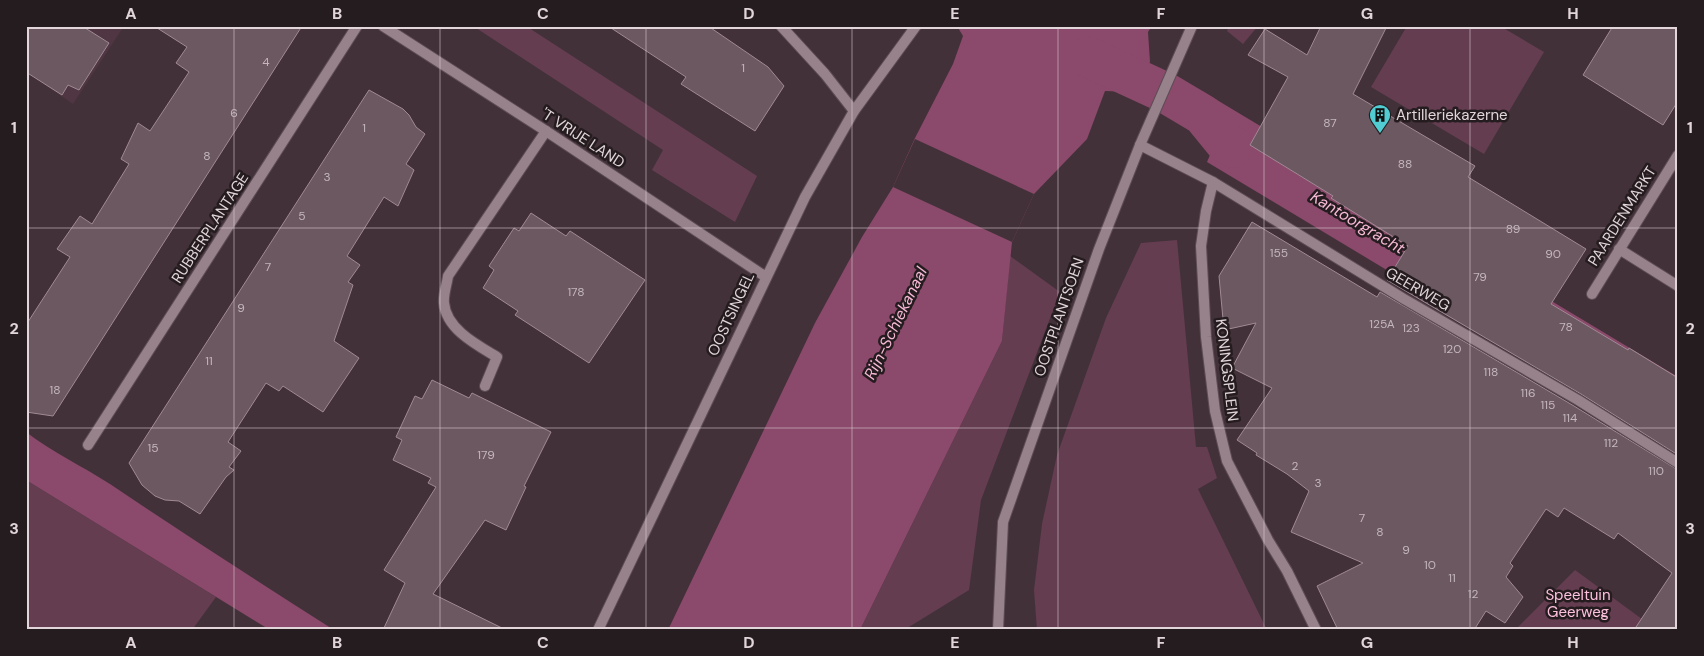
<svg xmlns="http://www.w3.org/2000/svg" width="1704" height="656" viewBox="0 0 1704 656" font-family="'DM Sans',sans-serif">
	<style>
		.built { fill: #4f3642 }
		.green { fill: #643d50 }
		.water { fill: #8b496b }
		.pier { fill: #433139 }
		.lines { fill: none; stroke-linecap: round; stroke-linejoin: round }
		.canal { stroke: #8b496b; stroke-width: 41 }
		.building { fill: #6c5861; stroke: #a08a94 }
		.service-casing { stroke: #5d4d54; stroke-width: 12 }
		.minor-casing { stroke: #5d4d54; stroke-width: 12 }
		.service { stroke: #97828b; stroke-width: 10 }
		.minor { stroke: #97828b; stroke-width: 10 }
		.grid { fill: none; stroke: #e2d6db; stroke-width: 1; stroke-opacity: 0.55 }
		.labels { text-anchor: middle; stroke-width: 5; stroke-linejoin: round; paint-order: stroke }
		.number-label { font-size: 12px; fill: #c4b6bc }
		.poi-label { font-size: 15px; fill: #e2d6db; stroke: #241c1f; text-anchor: start }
		.street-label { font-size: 15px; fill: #e2d6db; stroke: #241c1f }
		.park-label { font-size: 15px; fill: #fdc0dd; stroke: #241c1f }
		.water-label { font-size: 16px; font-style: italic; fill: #f6b9d5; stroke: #241c1f }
		.neatline { fill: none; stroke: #e2d6db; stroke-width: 2 }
		.grid-label { font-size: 16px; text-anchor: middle; font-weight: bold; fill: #e2d6db }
	</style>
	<rect width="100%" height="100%" fill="#433139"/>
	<!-- built -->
	<path class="built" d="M 26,26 L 124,26 L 73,104 L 26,72 Z"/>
	<!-- green -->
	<g class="green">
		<path d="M 473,26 L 526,26 L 757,176 L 735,222 L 652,170 L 663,150 Z"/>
		<path d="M 1229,26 L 1258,26 L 1243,44 L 1227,31 Z"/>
		<path d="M 1407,26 L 1500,26 L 1544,52 L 1484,154 L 1371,87 Z"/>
		<path d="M 1177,240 L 1196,447 L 1207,447 L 1217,478 L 1198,489 L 1267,630 L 1037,630 L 1034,590 L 1042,524 L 1057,455 L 1106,318 L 1141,243 Z"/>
		<path d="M 1010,256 L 1060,292 L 981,500 L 969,590 L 904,630 L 860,630 L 1002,341 Z"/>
		<path d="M 26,480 L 216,597 L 192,630 L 26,630 Z"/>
		<path d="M 1575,570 L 1657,630 L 1515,630 Z"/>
	</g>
	<!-- water -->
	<g class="water">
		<path d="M 957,26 L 1152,26 L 1148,32 L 1150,62 L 1134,92 L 1105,91 L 1087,139 L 1034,194 L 1012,242 L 1002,341 L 860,630 L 668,630 L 815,323 L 862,237 L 893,187 L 915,138 L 953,64 L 963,36 Z"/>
		<path d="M 1202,91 L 1678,377 L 1678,445 L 1207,162 L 1215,143 L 1185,121 Z"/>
		<path d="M 26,432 C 52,452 82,466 110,484 C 184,534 259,582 334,630 L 270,630 L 26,480 Z"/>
	</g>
	<!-- pier -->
	<path class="pier" d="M 915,139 L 1034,194 L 1012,242 L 893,187 Z"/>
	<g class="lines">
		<!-- canal -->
		<path class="canal" d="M 1088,57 L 1166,93 L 1203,115 L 1225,142 L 1233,147"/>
	</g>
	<!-- building -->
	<g class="building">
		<path d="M 26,26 L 82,26 L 109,43 L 79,90 L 68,85 L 62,95 L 26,72 Z"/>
		<path d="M 154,26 L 302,26 L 53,416 L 26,412 L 26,325 L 70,257 L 57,249 L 80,216 L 92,224 L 129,164 L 121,159 L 138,123 L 150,131 L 189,72 L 176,63 L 187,47 Z"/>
		<path d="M 608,26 L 708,26 L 768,67 L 784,86 L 755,131 L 681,84 L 686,77 Z"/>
		<path d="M 1321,26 L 1387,26 L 1353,94 L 1475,166 L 1468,177 L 1586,249 L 1551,304 L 1628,350 L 1629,348 L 1678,378 L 1678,455 L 1581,394 L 1387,280 L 1408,246 L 1331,198 L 1333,196 L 1250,145 L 1288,77 L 1248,55 L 1265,29 L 1307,55 Z"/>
		<path d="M 1613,26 L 1678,26 L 1678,101 L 1663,125 L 1583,75 Z"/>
		<path d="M 369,90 L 403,109 L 409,115 L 416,127 L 425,134 L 406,164 L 414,170 L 398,206 L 384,197 L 347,256 L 360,265 L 348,282 L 353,285 L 334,341 L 359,358 L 323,412 L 283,386 L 279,391 L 266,383 L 228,442 L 241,451 L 229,467 L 234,470 L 226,477 L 200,514 L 179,501 L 165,500 L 155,496 L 142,485 L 129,463 Z"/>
		<path d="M 531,213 L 566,236 L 570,231 L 645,280 L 589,363 L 515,315 L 518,311 L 483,288 L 494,270 L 489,266 L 514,228 L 519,231 Z"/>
		<path d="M 1252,222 L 1377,297 L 1380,292 L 1574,406 L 1678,470 L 1678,630 L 1634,630 L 1672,573 L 1618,533 L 1614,539 L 1564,508 L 1558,517 L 1546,509 L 1510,563 L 1513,566 L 1506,577 L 1523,597 L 1505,623 L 1486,611 L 1474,630 L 1338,630 L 1317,586 L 1363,563 L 1291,532 L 1309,491 L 1287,474 L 1256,455 L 1257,453 L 1237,440 L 1272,388 L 1232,368 L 1256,323 L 1224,330 L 1219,276 Z"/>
		<path d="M 432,380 L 469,398 L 472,393 L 551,432 L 524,486 L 526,487 L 506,530 L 485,520 L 433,594 L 506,630 L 383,630 L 405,583 L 384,570 L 436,487 L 428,483 L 431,478 L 393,460 L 402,440 L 396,437 L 415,396 L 422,399 Z"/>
	</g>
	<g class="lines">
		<!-- service casing -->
		<g class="service-casing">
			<g id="service">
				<path d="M 1619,249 L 1678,286"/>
				<path d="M 485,386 L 497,357 C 477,345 446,329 444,303 C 443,295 447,284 448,276 L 546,131"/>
			</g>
		</g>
		<!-- minor casing -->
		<g class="minor-casing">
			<g id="minor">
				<path d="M 383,26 L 546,131 L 766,277"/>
				<path d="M 781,26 L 825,74 L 854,111"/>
				<path d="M 1140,145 L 1213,182 L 1404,299 L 1578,400 L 1678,463"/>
				<path d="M 1213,182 L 1206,211 L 1201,246 L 1206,337 L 1215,411 L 1227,461 L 1268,540 L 1287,571 L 1316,630"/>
				<path d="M 1592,294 L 1678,155"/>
				<path d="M 88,445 L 357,26"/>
				<path d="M 598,630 L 805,197 L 854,111 L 916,26"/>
				<path d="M 998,630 L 1003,522 L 1099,249 L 1140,145 L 1192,26"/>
			</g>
		</g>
		<!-- service -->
		<use href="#service" class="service"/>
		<!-- minor -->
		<use href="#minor" class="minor"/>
	</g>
	<!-- grid -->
	<path class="grid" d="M 234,26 L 234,630M 440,26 L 440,630M 646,26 L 646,630M 852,26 L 852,630M 1058,26 L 1058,630M 1264,26 L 1264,630M 1470,26 L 1470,630M 26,228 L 1678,228M 26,428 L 1678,428"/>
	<!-- icons -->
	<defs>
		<g id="building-pin" transform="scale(1.125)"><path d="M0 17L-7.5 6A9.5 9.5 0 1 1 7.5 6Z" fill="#51ccd2" stroke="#241c1f"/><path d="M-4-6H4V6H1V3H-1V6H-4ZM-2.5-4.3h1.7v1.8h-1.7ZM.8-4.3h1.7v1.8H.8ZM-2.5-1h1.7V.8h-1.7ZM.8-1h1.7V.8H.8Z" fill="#111"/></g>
	</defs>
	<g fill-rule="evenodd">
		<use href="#building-pin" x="1380" y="115"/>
	</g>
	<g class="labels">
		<!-- number labels -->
		<g class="number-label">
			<text x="266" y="66">4</text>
			<text x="743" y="72">1</text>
			<text x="234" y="117">6</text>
			<text x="1330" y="127">87</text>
			<text x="364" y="132">1</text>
			<text x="207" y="160">8</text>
			<text x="1405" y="168">88</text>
			<text x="327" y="181">3</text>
			<text x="302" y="220">5</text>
			<text x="1513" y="233">89</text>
			<text x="1279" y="257">155</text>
			<text x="1553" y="258">90</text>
			<text x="268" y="271">7</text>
			<text x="1480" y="281">79</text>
			<text x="576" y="296">178</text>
			<text x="241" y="312">9</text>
			<text x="1382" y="328">125A</text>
			<text x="1566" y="331">78</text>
			<text x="1411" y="332">123</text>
			<text x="1452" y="353">120</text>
			<text x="209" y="365">11</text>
			<text x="1491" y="376">118</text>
			<text x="55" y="394">18</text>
			<text x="1528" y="397">116</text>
			<text x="1548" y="409">115</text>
			<text x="1570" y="422">114</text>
			<text x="1611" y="447">112</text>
			<text x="153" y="452">15</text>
			<text x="486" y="459">179</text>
			<text x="1295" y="470">2</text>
			<text x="1656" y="475">110</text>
			<text x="1318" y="487">3</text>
			<text x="1362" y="522">7</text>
			<text x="1380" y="536">8</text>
			<text x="1406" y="554">9</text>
			<text x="1430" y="569">10</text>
			<text x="1452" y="582">11</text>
			<text x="1473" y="598">12</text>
		</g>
		<!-- poi labels -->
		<g class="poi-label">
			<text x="1396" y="120">Artilleriekazerne</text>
		</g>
		<!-- street labels -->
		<g class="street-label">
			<text transform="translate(583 138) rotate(33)" y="5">'T VRIJE LAND</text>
			<text transform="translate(1622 216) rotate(-58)" y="5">PAARDENMARKT</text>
			<text transform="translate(210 228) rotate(-57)" y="5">RUBBERPLANTAGE</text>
			<text transform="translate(1418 289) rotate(30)" y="5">GEERWEG</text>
			<text transform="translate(731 314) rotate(-65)" y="5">OOSTSINGEL</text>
			<text transform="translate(1059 317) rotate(-71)" y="5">OOSTPLANTSOEN</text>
			<text transform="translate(1227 370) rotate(83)" y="5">KONINGSPLEIN</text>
		</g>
		<!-- park labels -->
		<g class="park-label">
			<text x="1578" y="600">Speeltuin<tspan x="1578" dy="17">Geerweg</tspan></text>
		</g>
		<!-- water labels -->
		<g class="water-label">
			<text transform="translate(1358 222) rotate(31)" y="6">Kantoorgracht</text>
			<text transform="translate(895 323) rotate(-64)" y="6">Rijn-Schiekanaal</text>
		</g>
	</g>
	<!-- border -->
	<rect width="1704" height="656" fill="none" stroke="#241c1f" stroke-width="55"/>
	<rect x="28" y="28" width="1648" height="600" class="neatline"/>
	<g class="grid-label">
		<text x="131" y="19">A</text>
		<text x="337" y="19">B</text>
		<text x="543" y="19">C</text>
		<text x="749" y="19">D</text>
		<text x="955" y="19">E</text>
		<text x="1161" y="19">F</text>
		<text x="1367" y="19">G</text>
		<text x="1573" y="19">H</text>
		<text x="14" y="133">1</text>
		<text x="1690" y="133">1</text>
		<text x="14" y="334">2</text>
		<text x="1690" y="334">2</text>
		<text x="14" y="534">3</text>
		<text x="1690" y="534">3</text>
		<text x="131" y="648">A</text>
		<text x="337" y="648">B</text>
		<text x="543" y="648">C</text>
		<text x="749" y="648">D</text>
		<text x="955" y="648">E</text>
		<text x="1161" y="648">F</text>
		<text x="1367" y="648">G</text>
		<text x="1573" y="648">H</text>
	</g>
</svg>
